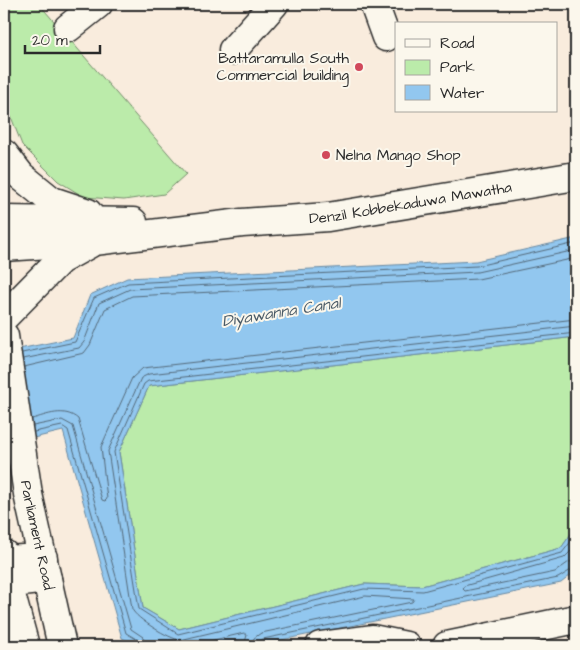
<svg xmlns="http://www.w3.org/2000/svg" width="580" height="650" viewBox="0 0 580 650" font-family="'Architects Daughter',sans-serif">
	<style>
		.green { fill: #bbebaa; stroke: #738b6a }
		.water { fill: #92c7ef; stroke: #6989a1 }
		.lines { fill: none; stroke-linecap: round; stroke-linejoin: round }
		.shore { stroke: #546979; stroke-width: 1 }
		.minor-casing { stroke: #2b2b2b; stroke-width: 31 }
		.secondary-casing { stroke: #2b2b2b; stroke-width: 31 }
		.primary-casing { stroke: #2b2b2b; stroke-width: 31 }
		.minor { stroke: #fbf7ec; stroke-width: 28 }
		.secondary { stroke: #fbf7ec; stroke-width: 28 }
		.primary { stroke: #fbf7ec; stroke-width: 28 }
		.poi-dot { fill: #d1495b; stroke: #fbf7ec; stroke-width: 2 }
		.labels { text-anchor: middle; stroke-width: 4; stroke-linejoin: round; paint-order: stroke }
		.poi-label { font-size: 15px; fill: #2b2b2b; stroke: #fbf7ec; text-anchor: end }
		.street-label { font-size: 15px; fill: #2b2b2b; stroke: #fbf7ec }
		.water-label { font-size: 16px; font-style: italic; fill: #4a5a66; stroke: #fbf7ec }
	</style>
	<rect width="100%" height="100%" fill="#f9ecdd"/>
	<filter id="ink" filterUnits="userSpaceOnUse"><feTurbulence type="fractalNoise" baseFrequency=".02" numOctaves="2"/><feDisplacementMap in="SourceGraphic" scale="10" xChannelSelector="R" yChannelSelector="G"/><feConvolveMatrix kernelMatrix="1 2 1 2 8 2 1 2 1" color-interpolation-filters="sRGB"/></filter>
	<g filter="url(#ink)">
		<!-- green -->
		<g class="green">
			<path d="M 4,4 L 39,4 L 186,174 L 164,194 L 124,200 L 84,197 L 58,181 L 22,145 L 4,99 Z"/>
			<path d="M 576,337 L 576,527 L 561,548 L 422,586 L 364,584 L 179,629 L 143,608 L 119,452 L 149,386 Z"/>
		</g>
		<!-- water -->
		<path class="water" d="M 576,238 L 576,337 L 149,386 L 119,452 L 143,608 L 179,629 L 364,584 L 422,586 L 561,548 L 576,527 L 576,571 L 561,583 L 252,646 L 139,646 L 122,638 L 63,431 L 4,445 L 4,352 L 73,338 L 90,295 L 127,278 L 476,261 Z"/>
		<g class="lines">
			<!-- shore -->
			<g class="shore">
				<path d="M 576,333 L 148,381 L 144,384 L 114,452 L 139,609 L 178,634 L 364,589 L 423,591 L 562,553 L 576,535"/>
				<path d="M 22,353 L 75,342 L 94,298 L 128,283 L 477,266 L 576,243"/>
				<path d="M 23,359 L 79,348 L 84,342 L 99,303 L 130,289 L 477,272 L 576,250"/>
				<path d="M 24,367 L 84,353 L 90,345 L 105,309 L 132,296 L 478,279 L 576,258"/>
				<path d="M 32,419 C 47,415 64,407 78,419 L 102,500 L 105,501 L 107,499 L 101,447 L 132,378 L 143,368 L 576,319"/>
				<path d="M 33,426 L 62,420 L 73,426 L 131,629 L 143,637 L 146,646"/>
				<path d="M 34,432 L 62,426 L 68,430 L 126,633 L 138,640 L 140,646"/>
				<path d="M 576,546 L 564,558 L 464,586 L 463,589 L 465,591 L 555,572 L 569,562 L 576,561"/>
				<path d="M 188,646 L 244,633 L 247,635 L 244,646"/>
				<path d="M 252,646 L 254,638 L 261,633 L 412,602 L 414,599 L 365,596 L 180,640 C 170,639 136,619 132,609 L 108,451 L 141,378 L 149,374 L 576,326"/>
				<path d="M 258,646 L 259,641 L 263,639 L 558,578 L 576,567"/>
			</g>
			<!-- minor casing -->
			<g class="minor-casing">
				<g id="minor">
					<path d="M 374,4 L 386,37"/>
					<path d="M 68,28 L 98,4"/>
					<path d="M 233,50 L 274,4"/>
					<path d="M 320,646 L 372,639 L 406,646"/>
					<path d="M 447,646 L 576,619"/>
				</g>
			</g>
			<!-- secondary casing -->
			<g class="secondary-casing">
				<g id="secondary">
					<path d="M 4,560 L 43,558"/>
					<path d="M 4,584 L 47,579"/>
				</g>
			</g>
			<!-- primary casing -->
			<g class="primary-casing">
				<g id="primary">
					<path d="M 4,154 L 21,176 L 52,201 L 88,213"/>
					<path d="M 4,220 L 133,222"/>
					<path id="s1" d="M 4,247 L 94,241 L 242,223 L 328,217 L 576,176"/>
					<path d="M 4,317 L 60,260 L 89,244"/>
					<path id="s2" d="M 4,336 L 28,494 L 62,646"/>
					<path d="M 4,554 L 8,584 L 25,646"/>
				</g>
			</g>
			<!-- minor -->
			<use href="#minor" class="minor"/>
			<!-- secondary -->
			<use href="#secondary" class="secondary"/>
			<!-- primary -->
			<use href="#primary" class="primary"/>
		</g>
	</g>
	<!-- markers -->
	<g class="poi-dot">
		<circle cx="359" cy="67" r="5"/>
		<circle cx="326" cy="155" r="5"/>
	</g>
	<g class="labels">
		<!-- poi labels -->
		<g class="poi-label">
			<text x="349" y="63">Battaramulla South<tspan x="349" dy="17">Commercial building</tspan></text>
			<text x="336" y="160" text-anchor="start">Nelna Mango Shop</text>
		</g>
		<!-- street labels -->
		<g class="street-label">
			<text dy="5" stroke="none"><textPath href="#s1" startOffset="409">Denzil Kobbekaduwa Mawatha</textPath></text>
			<text dy="5" stroke="none"><textPath href="#s2" startOffset="202">Parliament Road</textPath></text>
		</g>
		<!-- water labels -->
		<g class="water-label">
			<text transform="translate(281 311) rotate(-9)" y="6">Diyawanna Canal</text>
		</g>
	</g>
	<!-- margin -->
	<rect width="580" height="650" fill="none" stroke="#fbf7ec" stroke-width="20"/>
	<rect x="10" y="10" width="560" height="630" fill="none" stroke="#2b2b2b" stroke-width="2" filter="url(#ink)"/>
	<!-- legend -->
	<rect x="395" y="22" width="162" height="90" fill="#fbf7ec" stroke="#a8a59f"/>
	<rect x="405" y="39" width="25" height="8" fill="#fbf7ec" stroke="#a8a59f"/>
	<text x="440" y="48" font-size="15" fill="#2b2b2b">Road</text>
	<rect x="405" y="60" width="25" height="15" fill="#bbebaa" stroke="#a8a59f"/>
	<text x="440" y="72" font-size="15" fill="#2b2b2b">Park</text>
	<rect x="405" y="85" width="25" height="15" fill="#92c7ef" stroke="#a8a59f"/>
	<text x="440" y="98" font-size="15" fill="#2b2b2b">Water</text>
	<!-- scale -->
	<path d="M25 45v8h75v-8" fill="none" stroke="#2b2b2b" stroke-width="2.5"/>
	<text x="32" y="45" font-size="15" fill="#2b2b2b" stroke="#fbf7ec" stroke-width="4" paint-order="stroke">20 m</text>
</svg>
